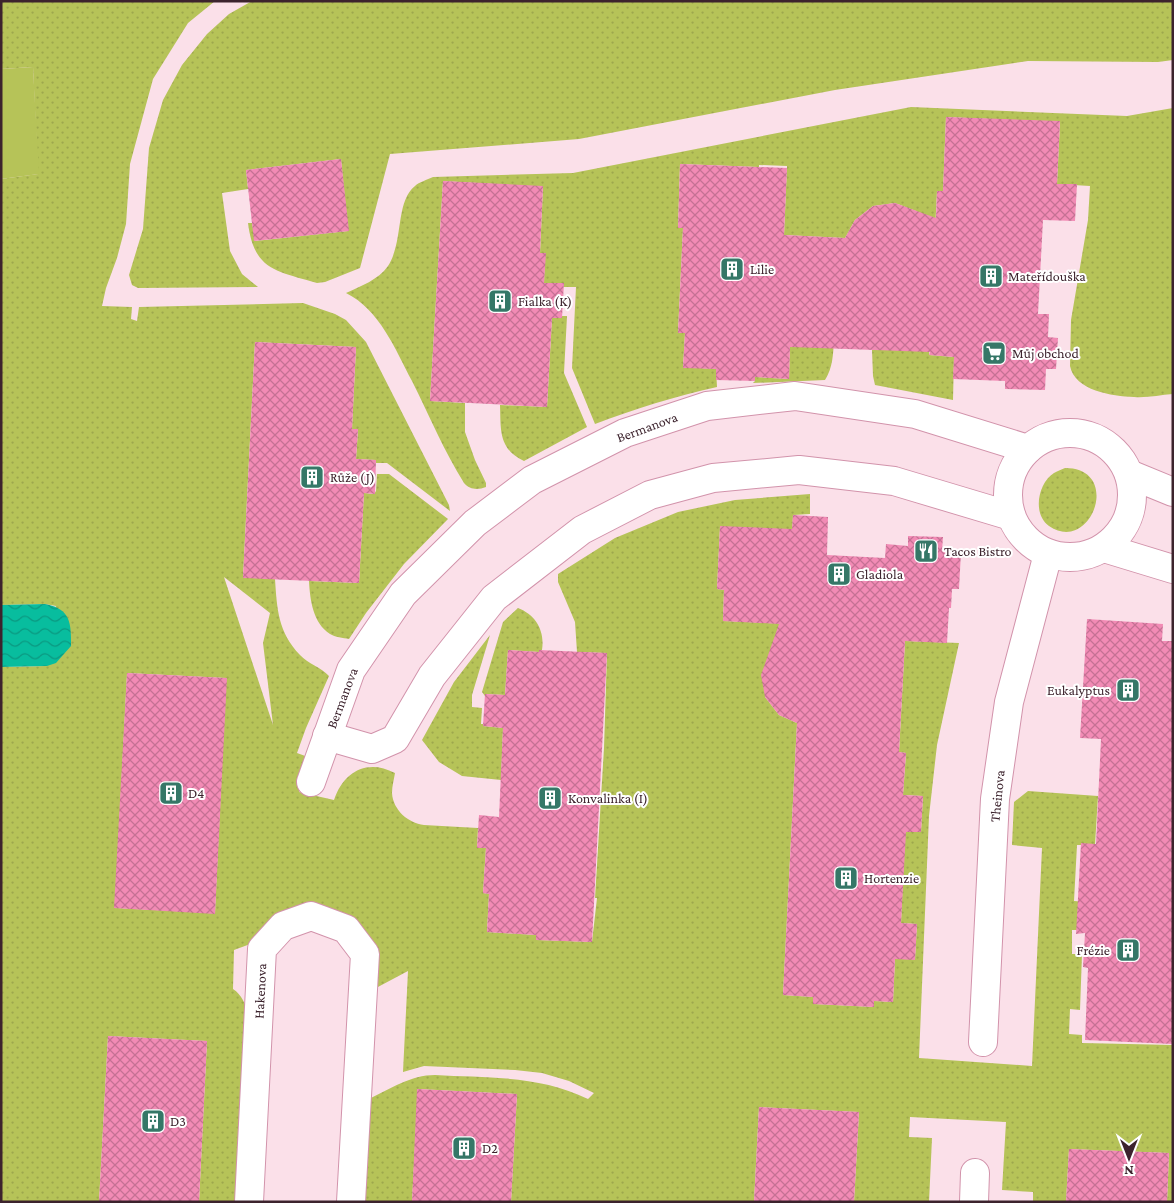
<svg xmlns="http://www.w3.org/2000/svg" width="1174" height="1203" viewBox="0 0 1174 1203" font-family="'Crimson Pro',serif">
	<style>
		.grass { fill: url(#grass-dots); fill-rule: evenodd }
		.garden { fill: #b6c358 }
		.water { fill: url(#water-waves) }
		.building { fill: url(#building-cross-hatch) }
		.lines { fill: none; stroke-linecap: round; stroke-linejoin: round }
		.minor-casing { stroke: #d293ab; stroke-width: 30 }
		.minor { stroke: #fff; stroke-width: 28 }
		.labels { text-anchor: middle; stroke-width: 4; stroke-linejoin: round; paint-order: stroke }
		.poi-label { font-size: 14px; fill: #3c232d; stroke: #fff; text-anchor: start }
		.street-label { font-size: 14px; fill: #3c232d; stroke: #fff }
	</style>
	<defs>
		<pattern id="grass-dots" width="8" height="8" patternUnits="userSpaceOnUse" patternTransform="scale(1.25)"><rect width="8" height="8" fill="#b6c358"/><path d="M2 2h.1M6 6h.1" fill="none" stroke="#9da74d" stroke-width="1.8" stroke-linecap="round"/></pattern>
		<pattern id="water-waves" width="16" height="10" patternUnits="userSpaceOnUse" patternTransform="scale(1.25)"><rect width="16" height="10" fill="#08bd9e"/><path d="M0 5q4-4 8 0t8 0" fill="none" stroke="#0a9981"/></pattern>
		<pattern id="building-cross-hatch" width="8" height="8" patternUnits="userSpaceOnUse" patternTransform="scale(1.25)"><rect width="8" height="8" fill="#f28bb5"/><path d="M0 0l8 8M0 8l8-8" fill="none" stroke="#c57194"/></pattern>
	</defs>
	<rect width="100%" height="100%" fill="#fbe0e9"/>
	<!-- grass -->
	<g class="grass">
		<path d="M 1,1 L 215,1 L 188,23 L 153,79 L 130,164 L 126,224 L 117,258 L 106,288 L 102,306 L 132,307 L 131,319 L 137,321 L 139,307 L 303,303 L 335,314 L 346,320 L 366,342 L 449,505 L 450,511 L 387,463 L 376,463 L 376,460 L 356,459 L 358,430 L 352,429 L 356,347 L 255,342 L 243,577 L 275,579 C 277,609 278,632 300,655 C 308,664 321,667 329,676 L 306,728 L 297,753 L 308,757 L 299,792 L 334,800 C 343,772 367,758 395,773 C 394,779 392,786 392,793 C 393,810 408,823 424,825 L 478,828 L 477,848 L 486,848 L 483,893 L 489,894 L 487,932 L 536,935 L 537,940 L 592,942 L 597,898 L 595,898 L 604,748 L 607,653 L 577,652 L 575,622 L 558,582 L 558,574 L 615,538 L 678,512 L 735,500 L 810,494 L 810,514 L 793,515 L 792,535 L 720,527 L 717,589 L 724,590 L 723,621 L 790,624 L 765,697 L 779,715 L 797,723 L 783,995 L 813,997 L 814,1004 L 874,1007 L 874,1001 L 893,1002 L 895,959 L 915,959 L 917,924 L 901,923 L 905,832 L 921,832 L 923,796 L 903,795 L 906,753 L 899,752 L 905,641 L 959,643 L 937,745 L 929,816 L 919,1058 L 1032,1066 L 1042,848 L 1012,845 L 1014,802 L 1028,791 L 1098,796 L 1095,845 L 1077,845 L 1074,901 L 1087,902 L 1086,930 L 1072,930 L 1072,954 L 1082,954 L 1080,1010 L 1070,1009 L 1069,1034 L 1082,1035 L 1082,1043 L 1173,1045 L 1173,1202 L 1167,1202 L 1169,1153 L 1069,1149 L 1066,1202 L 1033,1202 L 1033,1192 L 1002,1190 L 1006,1122 L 910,1117 L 909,1137 L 932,1138 L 929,1202 L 854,1202 L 859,1112 L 759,1107 L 754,1202 L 511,1202 L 517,1094 L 418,1089 L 412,1202 L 364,1202 L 369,1099 C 390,1089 411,1075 435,1075 C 487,1078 540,1075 588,1099 L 594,1093 L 569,1081 L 542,1073 L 515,1070 L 424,1066 L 403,1072 L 408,971 L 376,988 L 346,916 L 331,908 L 317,907 L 253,943 L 234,950 L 233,989 C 242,995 245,1003 248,1014 L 241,1202 L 199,1202 L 207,1041 L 108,1036 L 99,1202 L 1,1202 L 1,667 L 47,666 L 56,606 L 45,604 L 1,605 L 1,179 L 38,174 L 33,67 L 1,69 ZM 224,577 L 270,613 L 263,643 L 273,725 ZM 127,673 L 226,678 L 215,913 L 115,908 Z"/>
		<path d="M 252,1 L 1173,1 L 1173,60 L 1158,62 L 1028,61 L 835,90 L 579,139 L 390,154 L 360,268 L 325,282 L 317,283 C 277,271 254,271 248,223 L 252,223 L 255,241 L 348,231 L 341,159 L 246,170 L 248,189 L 222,193 L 230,251 L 242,274 L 258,287 L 138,288 L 132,285 L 129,275 L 143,229 L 149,148 L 163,100 L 182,65 L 207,34 L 229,14 Z"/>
		<path d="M 911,107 L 1127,116 L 1173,108 L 1173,394 C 1160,395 1147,398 1134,397 C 1112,396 1075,391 1070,366 L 1071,320 L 1088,220 L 1090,186 L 1057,184 L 1060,122 L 946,117 L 943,191 L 937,191 L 935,231 L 916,211 L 895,203 L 873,206 L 855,220 L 845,238 L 784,235 L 787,166 L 759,165 L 759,167 L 680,164 L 678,228 L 683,228 L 678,332 L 685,333 L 683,367 L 716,369 L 717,387 C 673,397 637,408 595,424 L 572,368 L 576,287 L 564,287 L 564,283 L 544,283 L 545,253 L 540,253 L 543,187 L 443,181 L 430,401 L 465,403 L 465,432 L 475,460 L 486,483 L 486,487 C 478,490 470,490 464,483 C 444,451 429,415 412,381 C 395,349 380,310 346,293 C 361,286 378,280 388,266 C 404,241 395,202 415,186 C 419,182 427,180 433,177 L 573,173 Z"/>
		<path d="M 562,316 L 567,316 L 564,373 L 587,427 L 524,461 C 498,449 501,429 500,405 L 547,407 L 552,318 L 562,318 Z"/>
		<path d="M 790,338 L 834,340 C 833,355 833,367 825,380 L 753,383 L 755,381 L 755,377 L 789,379 Z"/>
		<path d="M 930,344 L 929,355 L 954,357 L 953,400 L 875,385 L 873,376 L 872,350 Z"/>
		<path d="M 1065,468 C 1123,468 1091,555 1049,526 C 1032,514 1038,483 1054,473 C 1057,471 1061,470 1065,468 Z"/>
		<path d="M 377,474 L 389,474 L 448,519 L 404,564 L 366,613 L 349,639 C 343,638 335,637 330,634 C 313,623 310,600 309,581 L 359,583 L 364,493 L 374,494 L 376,491 Z"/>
		<path d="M 518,608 C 536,615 545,631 542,650 L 539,650 L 539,652 L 508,650 L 505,695 L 485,694 L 485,696 L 482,692 L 503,622 Z"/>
		<path d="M 490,635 L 472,695 L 472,707 L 482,708 L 481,724 L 483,724 L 483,726 L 503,728 L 501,780 L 462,776 L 439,762 L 422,740 L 454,682 Z"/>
	</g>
	<!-- garden -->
	<path class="garden" d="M 33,67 L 39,174 L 1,179 L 1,69 Z"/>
	<!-- water -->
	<path class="water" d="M 45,604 C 71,609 71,623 71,646 L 56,663 L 47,666 L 1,667 L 1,605 Z"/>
	<!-- building -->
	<g class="building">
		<path d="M 946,117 L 1060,121 L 1057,184 L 1077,184 L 1075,221 L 1043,220 L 1038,314 L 1049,314 L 1048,337 L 1058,338 L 1056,369 L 1046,369 L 1045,390 L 1005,389 L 1005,381 L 953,379 L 954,357 L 929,355 L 930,352 L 790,347 L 789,379 L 755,377 L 755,381 L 716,380 L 716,369 L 683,368 L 685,333 L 678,333 L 683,228 L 678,228 L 680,164 L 787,168 L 784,235 L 845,238 L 855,220 L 873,206 L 895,203 L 936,218 L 937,191 L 943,191 Z"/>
		<path d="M 341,159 L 349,231 L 254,241 L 246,170 Z"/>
		<path d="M 443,181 L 543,186 L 540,253 L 546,253 L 544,283 L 564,283 L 562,318 L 552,318 L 547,407 L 430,401 Z"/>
		<path d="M 255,342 L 356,347 L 352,429 L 358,429 L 356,459 L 376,460 L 375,494 L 364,493 L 359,583 L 243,578 Z"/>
		<path d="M 793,515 L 828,517 L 827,555 L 885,558 L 886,544 L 908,546 L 908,536 L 943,537 L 942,551 L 961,552 L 959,589 L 952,589 L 951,608 L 949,608 L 947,643 L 905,641 L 899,752 L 906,753 L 903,795 L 923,796 L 921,832 L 906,832 L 901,923 L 917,924 L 915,960 L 895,959 L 893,1002 L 874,1001 L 874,1007 L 813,1004 L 813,997 L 783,995 L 797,723 L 779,715 L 765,697 L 761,675 L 779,624 L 723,621 L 724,590 L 717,589 L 720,526 L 792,529 Z"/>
		<path d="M 1087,619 L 1163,624 L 1162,641 L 1173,641 L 1173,1044 L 1085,1040 L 1088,968 L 1083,967 L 1085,933 L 1076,934 L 1081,843 L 1096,844 L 1101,739 L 1080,738 Z"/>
		<path d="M 508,650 L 539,652 L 539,650 L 607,653 L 592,942 L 536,940 L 536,935 L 487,932 L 489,894 L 483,893 L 486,848 L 477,848 L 479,815 L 499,817 L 503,728 L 483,726 L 485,694 L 505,695 Z"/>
		<path d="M 127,673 L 227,678 L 215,914 L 114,908 Z"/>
		<path d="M 108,1036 L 207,1041 L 199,1202 L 99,1202 Z"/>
		<path d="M 417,1089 L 517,1094 L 511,1202 L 412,1202 Z"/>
		<path d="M 759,1107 L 859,1112 L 854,1202 L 754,1202 Z"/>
		<path d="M 1069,1149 L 1169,1153 L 1167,1202 L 1066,1202 Z"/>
	</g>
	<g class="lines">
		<!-- minor casing -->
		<g class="minor-casing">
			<g id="minor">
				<circle cx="1070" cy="495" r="62"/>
				<path d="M 1129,474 L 1173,492"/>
				<path d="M 1104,548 L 1173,569"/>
				<path d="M 327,736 L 372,749 L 395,739 L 432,676 L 494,598 L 582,530 L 650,495 L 713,478 L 799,470 L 894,481 L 1011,516"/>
				<path d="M 311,782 L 351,670 L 403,594 L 475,523 L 532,480 L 625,433 L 707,406 L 795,396 L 915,414 L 1028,449"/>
				<path d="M 983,1042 L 995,799 L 1009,702 L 1048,554"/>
				<path d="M 249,1202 L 262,949 L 283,926 L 311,916 L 346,929 L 365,954 L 351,1202"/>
				<path d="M 974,1202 L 975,1173"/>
			</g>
		</g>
		<!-- minor -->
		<use href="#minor" class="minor"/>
	</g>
	<!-- icons -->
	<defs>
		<g id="building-square" transform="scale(1.25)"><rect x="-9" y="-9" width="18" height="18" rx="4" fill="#357767" stroke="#fff"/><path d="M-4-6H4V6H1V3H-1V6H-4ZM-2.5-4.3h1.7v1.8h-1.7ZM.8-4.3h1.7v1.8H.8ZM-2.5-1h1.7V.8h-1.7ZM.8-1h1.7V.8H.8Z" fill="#fff"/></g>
		<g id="supermarket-square" transform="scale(1.25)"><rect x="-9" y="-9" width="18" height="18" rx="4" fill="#357767" stroke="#fff"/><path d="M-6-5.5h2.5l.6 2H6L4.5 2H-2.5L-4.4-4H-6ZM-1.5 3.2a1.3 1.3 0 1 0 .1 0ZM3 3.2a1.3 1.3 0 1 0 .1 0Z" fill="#fff"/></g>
		<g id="restaurant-square" transform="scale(1.25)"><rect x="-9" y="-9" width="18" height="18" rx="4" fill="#357767" stroke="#fff"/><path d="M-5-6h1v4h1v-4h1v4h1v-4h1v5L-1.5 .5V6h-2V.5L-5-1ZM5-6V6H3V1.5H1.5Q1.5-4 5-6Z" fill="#fff"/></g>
	</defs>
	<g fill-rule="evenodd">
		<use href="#building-square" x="732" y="269"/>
		<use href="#building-square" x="991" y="276"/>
		<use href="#building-square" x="500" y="301"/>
		<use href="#supermarket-square" x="994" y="353"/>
		<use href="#building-square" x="312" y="477"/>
		<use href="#restaurant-square" x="926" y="551"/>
		<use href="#building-square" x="839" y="574"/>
		<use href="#building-square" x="1128" y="690"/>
		<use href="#building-square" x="171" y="793"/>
		<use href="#building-square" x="550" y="798"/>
		<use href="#building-square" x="846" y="878"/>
		<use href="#building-square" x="1128" y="950"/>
		<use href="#building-square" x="153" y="1121"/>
		<use href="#building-square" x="464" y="1148"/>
	</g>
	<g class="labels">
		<!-- poi labels -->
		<g class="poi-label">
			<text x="750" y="274">Lilie</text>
			<text x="1008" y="281">Mateřídouška</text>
			<text x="518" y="306">Fialka (K)</text>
			<text x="1012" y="358">Můj obchod</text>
			<text x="330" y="482">Růže (J)</text>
			<text x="944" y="556">Tacos Bistro</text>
			<text x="856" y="579">Gladiola</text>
			<text x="1110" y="695" text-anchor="end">Eukalyptus</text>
			<text x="188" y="798">D4</text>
			<text x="568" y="803">Konvalinka (I)</text>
			<text x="864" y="883">Hortenzie</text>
			<text x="1110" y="955" text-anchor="end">Frézie</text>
			<text x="170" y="1126">D3</text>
			<text x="482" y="1153">D2</text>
		</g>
		<!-- street labels -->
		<g class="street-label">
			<text transform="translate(647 427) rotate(-20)" y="5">Bermanova</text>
			<text transform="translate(342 698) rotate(-69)" y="5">Bermanova</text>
			<text transform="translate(997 796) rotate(-84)" y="5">Theinova</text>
			<text transform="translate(260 991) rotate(-87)" y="5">Hakenova</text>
		</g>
	</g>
	<!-- border -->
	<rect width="1174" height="1203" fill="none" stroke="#3c232d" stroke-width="5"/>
	<!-- north arrow -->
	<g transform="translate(1129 1158) rotate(180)" stroke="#ffffff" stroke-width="4" paint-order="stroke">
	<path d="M0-4L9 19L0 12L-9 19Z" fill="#3c232d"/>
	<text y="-8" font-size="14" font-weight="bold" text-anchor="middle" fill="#3c232d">N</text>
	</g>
</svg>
